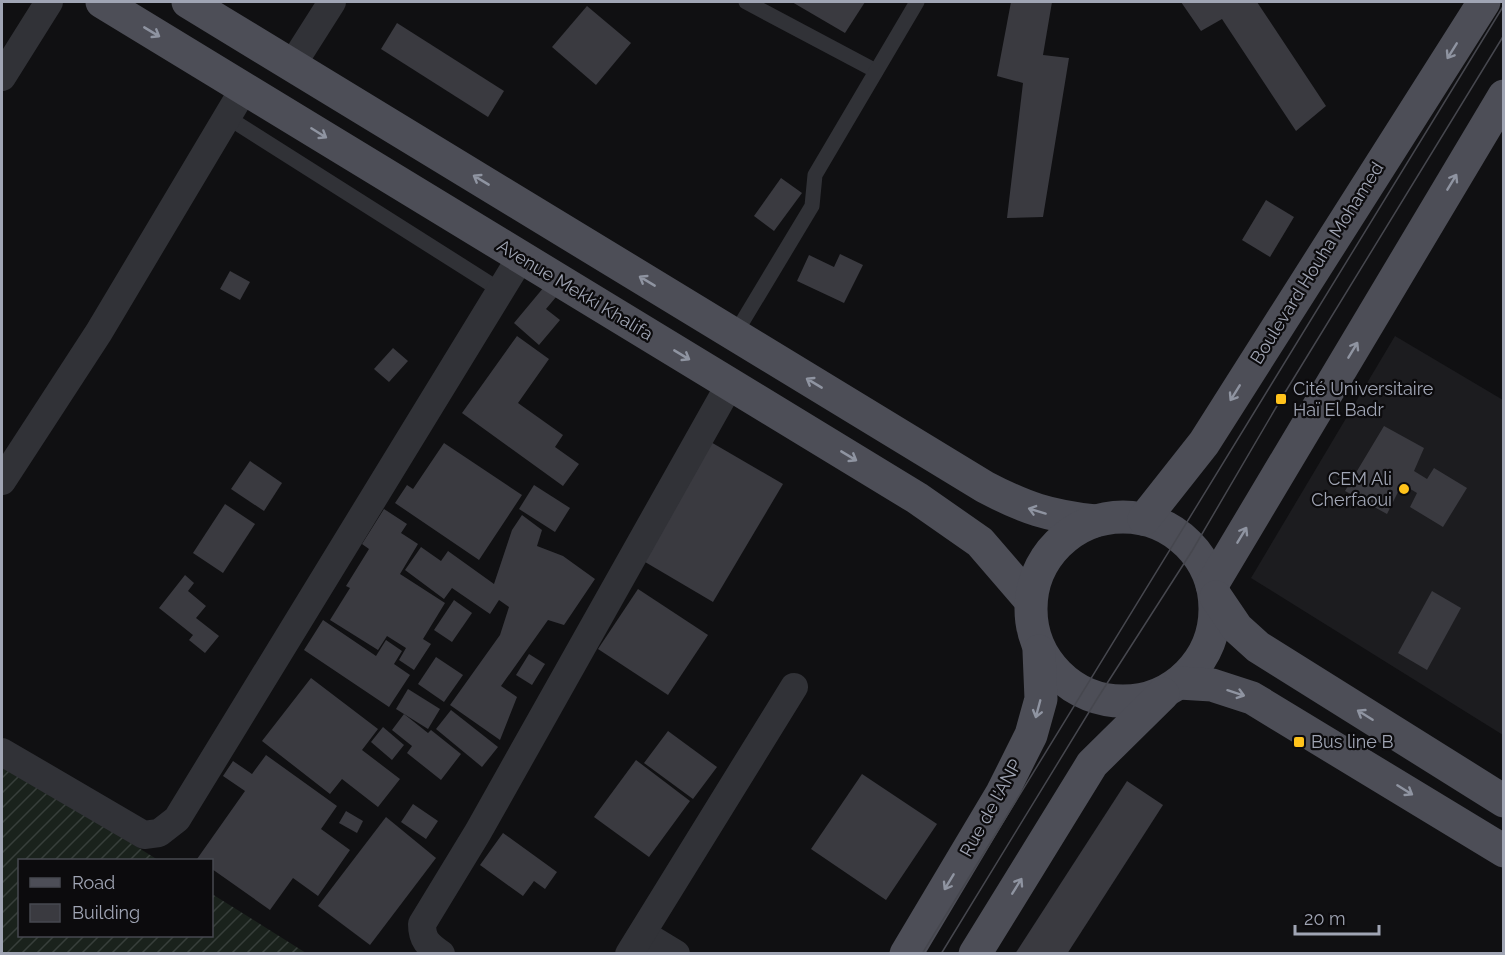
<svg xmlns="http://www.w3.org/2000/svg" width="1505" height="955" viewBox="0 0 1505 955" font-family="Raleway,sans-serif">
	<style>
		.built { fill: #1c1c1f }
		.garden { fill: url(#garden-furrows) }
		.building { fill: #3a3a40 }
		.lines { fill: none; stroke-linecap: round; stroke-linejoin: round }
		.service { stroke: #313237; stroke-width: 15 }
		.minor { stroke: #313237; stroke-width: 28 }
		.primary { stroke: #4d4e57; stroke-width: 33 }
		.tram { stroke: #46474e; stroke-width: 1.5 }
		.oneway { stroke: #8f94a1 }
		.poi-dot { fill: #ffc31b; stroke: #0c0b0d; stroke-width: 2 }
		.labels { text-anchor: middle; stroke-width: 4.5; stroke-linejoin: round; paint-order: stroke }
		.street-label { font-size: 18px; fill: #a0a5b4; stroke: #0c0b0d }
		.poi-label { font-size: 18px; fill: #a0a5b4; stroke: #0c0b0d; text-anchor: start }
	</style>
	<defs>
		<pattern id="garden-furrows" width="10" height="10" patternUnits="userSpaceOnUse" patternTransform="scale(1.5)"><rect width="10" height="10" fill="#1a221c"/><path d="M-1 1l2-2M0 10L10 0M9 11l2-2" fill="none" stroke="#383f3b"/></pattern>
	</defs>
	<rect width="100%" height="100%" fill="#101012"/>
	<!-- built -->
	<path class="built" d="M 1395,336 L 1503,400 L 1503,735 L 1251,578 Z"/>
	<!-- garden -->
	<path class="garden" d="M 2,762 L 158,860 L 20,860 L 20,936 L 212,936 L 212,894 L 306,953 L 2,953 Z"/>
	<!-- building -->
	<g class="building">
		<path d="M 792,2 L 865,2 L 845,33 Z"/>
		<path d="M 1011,2 L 1052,2 L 1043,55 L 1069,58 L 1043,217 L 1007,218 L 1023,83 L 997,76 Z"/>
		<path d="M 1181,2 L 1257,2 L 1326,106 L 1296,131 L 1222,19 L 1201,31 Z"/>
		<path d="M 587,6 L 631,43 L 596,85 L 552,47 Z"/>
		<path d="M 397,23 L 504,91 L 488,117 L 381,49 Z"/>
		<path d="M 781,178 L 802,193 L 774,231 L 754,216 Z"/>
		<path d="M 1266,200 L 1294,217 L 1270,257 L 1242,240 Z"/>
		<path d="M 840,254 L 863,265 L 844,303 L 797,281 L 809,255 L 834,267 Z"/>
		<path d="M 230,271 L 250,282 L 240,300 L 220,289 Z"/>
		<path d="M 549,281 L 561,291 L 546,309 L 560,320 L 539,345 L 514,323 Z"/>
		<path d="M 517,336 L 549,359 L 518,403 L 563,435 L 555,447 L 579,464 L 563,486 L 462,413 Z"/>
		<path d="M 393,348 L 408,361 L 389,382 L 374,369 Z"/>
		<path d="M 1384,426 L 1424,448 L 1414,471 L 1427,479 L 1434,468 L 1467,488 L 1443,527 L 1410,507 L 1417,493 L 1402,484 L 1387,514 L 1345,491 Z"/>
		<path d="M 709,441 L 783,484 L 713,602 L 640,559 Z"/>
		<path d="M 444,443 L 522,495 L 479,560 L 395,503 L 407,485 L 413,489 Z"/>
		<path d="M 250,461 L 282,483 L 264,511 L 231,489 Z"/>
		<path d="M 534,485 L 570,508 L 555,532 L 519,509 Z"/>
		<path d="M 225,504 L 255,524 L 223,573 L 193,553 Z"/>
		<path d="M 384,509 L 407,524 L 401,533 L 418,544 L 400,574 L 445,603 L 423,639 L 431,644 L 414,670 L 399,660 L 406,648 L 387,636 L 378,650 L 330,620 L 350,588 L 346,586 L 369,549 L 362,544 Z"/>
		<path d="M 522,515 L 542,530 L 537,546 L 563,556 L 595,579 L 564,625 L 548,620 L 501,686 L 517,697 L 500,740 L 450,705 L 500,635 L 509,607 L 499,600 L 490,614 L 452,588 L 444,599 L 405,570 L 421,547 L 441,561 L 448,551 L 494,584 L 512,530 Z"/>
		<path d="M 185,575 L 194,583 L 188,591 L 206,606 L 196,618 L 219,636 L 205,653 L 189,640 L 193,635 L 159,608 Z"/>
		<path d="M 638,589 L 708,635 L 668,695 L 598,649 Z"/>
		<path d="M 1432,591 L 1461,608 L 1427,670 L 1398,653 Z"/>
		<path d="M 454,600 L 472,613 L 452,642 L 434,630 Z"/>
		<path d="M 323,620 L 376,656 L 386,640 L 402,651 L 394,664 L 410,675 L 389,707 L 304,650 Z"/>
		<path d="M 529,654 L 545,664 L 532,685 L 516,675 Z"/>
		<path d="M 436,657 L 463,675 L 444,702 L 418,684 Z"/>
		<path d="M 311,678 L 378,729 L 362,750 L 400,779 L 378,807 L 342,779 L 330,794 L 262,741 Z"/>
		<path d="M 408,689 L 440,709 L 428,729 L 396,709 Z"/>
		<path d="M 451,710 L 498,747 L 482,767 L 436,729 Z"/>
		<path d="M 404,714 L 428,733 L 431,730 L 461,754 L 441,780 L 407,753 L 412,746 L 392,730 Z"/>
		<path d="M 383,727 L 404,745 L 392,760 L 371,742 Z"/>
		<path d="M 668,731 L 717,767 L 693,799 L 644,763 Z"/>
		<path d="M 266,755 L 337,806 L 321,829 L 350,850 L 318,896 L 293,878 L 270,910 L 212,869 L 212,860 L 197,859 L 245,791 L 223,776 L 233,761 L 252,774 Z"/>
		<path d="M 636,760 L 690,801 L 649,857 L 594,817 Z"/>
		<path d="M 862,774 L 937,824 L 886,900 L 811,849 Z"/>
		<path d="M 1127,781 L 1163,805 L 1067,954 L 1015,954 Z"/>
		<path d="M 413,804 L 438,821 L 426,839 L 401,822 Z"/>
		<path d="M 346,811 L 363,821 L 357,833 L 339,823 Z"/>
		<path d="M 386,817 L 436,858 L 370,945 L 318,906 Z"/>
		<path d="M 503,833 L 557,872 L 545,889 L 534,881 L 523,896 L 480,865 Z"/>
	</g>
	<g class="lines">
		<!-- service -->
		<g class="service">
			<path d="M 746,2 L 876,71"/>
			<path d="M 227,117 L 500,290"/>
			<path d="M 735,334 L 812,206 L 815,175 L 917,2"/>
		</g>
		<!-- minor -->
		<g class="minor">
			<path d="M 292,65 L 332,2"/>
			<path d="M 2,77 L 49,2"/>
			<path d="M 2,481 L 99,332 L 245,87"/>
			<path d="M 2,752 L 144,835 L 159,833 L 177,819 L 521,257"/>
			<path d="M 643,934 L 676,954"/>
			<path d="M 441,954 C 428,945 422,940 422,924 L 478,832 L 730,384"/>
			<path d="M 629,954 L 794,687"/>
		</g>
		<!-- primary -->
		<g class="primary">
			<path d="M 102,2 L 917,498 L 980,542 L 1030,600"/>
			<path d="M 188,2 L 985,487 C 1025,508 1049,516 1095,521"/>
			<circle cx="1123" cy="609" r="92"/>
			<path d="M 1144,519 L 1204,443 L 1484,2"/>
			<path d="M 1212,585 L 1504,96"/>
			<path d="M 1216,597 L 1237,628 L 1258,647 L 1504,801"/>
			<path d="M 1179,683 L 1212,685 L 1252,698 L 1504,851"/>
			<path d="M 906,954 L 1002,793 L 1031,735 L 1041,699 L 1039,651"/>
			<path d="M 975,954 L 1092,764 L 1163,694"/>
		</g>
		<!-- tram -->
		<g class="tram">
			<path d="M 922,954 L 1504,5"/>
			<path d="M 941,954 L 1097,699 L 1192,551 L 1281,399 L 1504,35"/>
		</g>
	</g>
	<!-- one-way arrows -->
	<defs><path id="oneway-shaft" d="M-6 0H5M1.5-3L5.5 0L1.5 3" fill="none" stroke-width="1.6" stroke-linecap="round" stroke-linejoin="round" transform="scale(1.5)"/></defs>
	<g class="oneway">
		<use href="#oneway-shaft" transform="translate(152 32) rotate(31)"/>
		<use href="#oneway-shaft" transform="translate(1452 51) rotate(122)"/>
		<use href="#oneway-shaft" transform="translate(319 133) rotate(32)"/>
		<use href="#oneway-shaft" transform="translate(481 180) rotate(-149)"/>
		<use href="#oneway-shaft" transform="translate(1452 182) rotate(-59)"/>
		<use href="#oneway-shaft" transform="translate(647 281) rotate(-149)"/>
		<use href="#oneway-shaft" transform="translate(1353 350) rotate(-59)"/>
		<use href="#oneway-shaft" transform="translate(682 355) rotate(31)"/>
		<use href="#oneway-shaft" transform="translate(814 383) rotate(-149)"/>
		<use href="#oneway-shaft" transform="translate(1235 393) rotate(122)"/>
		<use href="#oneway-shaft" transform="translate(849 456) rotate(31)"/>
		<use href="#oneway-shaft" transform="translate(1037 511) rotate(-163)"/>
		<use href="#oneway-shaft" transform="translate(1242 535) rotate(-59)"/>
		<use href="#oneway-shaft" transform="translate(1236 693) rotate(18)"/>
		<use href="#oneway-shaft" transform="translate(1038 709) rotate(105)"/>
		<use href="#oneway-shaft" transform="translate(1365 715) rotate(-148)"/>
		<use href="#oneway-shaft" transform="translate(1405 790) rotate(32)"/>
		<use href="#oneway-shaft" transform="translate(949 882) rotate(121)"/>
		<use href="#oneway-shaft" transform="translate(1017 886) rotate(-58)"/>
	</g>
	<!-- markers -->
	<g class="poi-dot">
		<rect x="1275" y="393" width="12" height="12" rx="3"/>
		<circle cx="1404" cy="489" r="6"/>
		<rect x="1293" y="736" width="12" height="12" rx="3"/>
	</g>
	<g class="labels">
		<!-- street labels -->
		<g class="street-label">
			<text transform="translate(1317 263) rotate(-58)" y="6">Boulevard Houha Mohamed</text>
			<text transform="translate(575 290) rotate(31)" y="6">Avenue Mekki Khalifa</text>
			<text transform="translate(991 808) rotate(-61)" y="6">Rue de l'ANP</text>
		</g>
		<!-- poi labels -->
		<g class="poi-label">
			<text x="1293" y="395">Cité Universitaire<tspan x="1293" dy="21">Haï El Badr</tspan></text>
			<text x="1392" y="485" text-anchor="end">CEM Ali<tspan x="1392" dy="21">Cherfaoui</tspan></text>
			<text x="1311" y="748">Bus line B</text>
		</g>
	</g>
	<!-- border -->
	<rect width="1505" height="955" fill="none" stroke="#a0a5b4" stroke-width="6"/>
	<!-- legend -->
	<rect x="18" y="859" width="195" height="78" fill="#0c0b0d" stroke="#474950" stroke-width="1.5"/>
	<rect x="30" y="878" width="30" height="9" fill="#4d4e57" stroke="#474950" stroke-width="1.5"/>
	<text x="72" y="889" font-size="18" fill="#a0a5b4">Road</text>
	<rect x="30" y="904" width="30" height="18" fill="#3a3a40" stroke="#474950" stroke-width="1.5"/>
	<text x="72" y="919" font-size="18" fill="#a0a5b4">Building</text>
	<!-- scale -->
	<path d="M1295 925v9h84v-9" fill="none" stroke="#a0a5b4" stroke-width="3"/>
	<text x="1304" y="925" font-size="18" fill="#a0a5b4" stroke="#0c0b0d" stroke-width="4.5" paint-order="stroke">20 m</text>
</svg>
